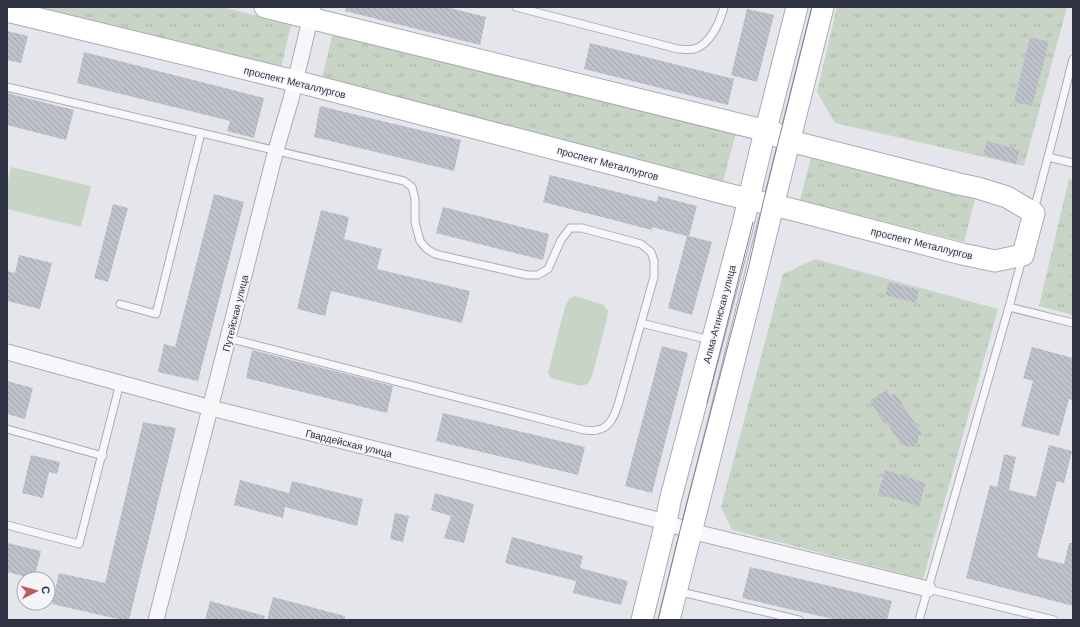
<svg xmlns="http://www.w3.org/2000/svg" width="1080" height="627" viewBox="0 0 1080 627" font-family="Arial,sans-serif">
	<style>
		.grass { fill: url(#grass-tufts) }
		.garden { fill: #c8d4c6 }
		.building { fill: url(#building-back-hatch) }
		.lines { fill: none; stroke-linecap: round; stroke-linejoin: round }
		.lane-casing { stroke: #aaacb5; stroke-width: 9 }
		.street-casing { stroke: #aaacb5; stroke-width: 17 }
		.secondary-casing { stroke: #aaacb5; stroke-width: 23 }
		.lane { stroke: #f7f7f9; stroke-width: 7 }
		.street { stroke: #f7f7f9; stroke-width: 15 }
		.secondary { stroke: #fff; stroke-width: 21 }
		.tram { stroke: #7f8493; stroke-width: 1 }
		.labels { text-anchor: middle; stroke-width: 3; stroke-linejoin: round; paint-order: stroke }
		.street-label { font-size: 10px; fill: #2e3241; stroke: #f4f5f8 }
	</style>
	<defs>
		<pattern id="grass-tufts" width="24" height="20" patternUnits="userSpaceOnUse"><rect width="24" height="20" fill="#c8d4c6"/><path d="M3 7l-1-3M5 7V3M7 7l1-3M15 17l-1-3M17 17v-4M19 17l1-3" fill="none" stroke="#acb6ab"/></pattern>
		<pattern id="building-back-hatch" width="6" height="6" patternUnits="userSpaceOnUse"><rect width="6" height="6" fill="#bfc1ca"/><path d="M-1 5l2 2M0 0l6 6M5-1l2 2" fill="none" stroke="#a4a6af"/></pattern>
	</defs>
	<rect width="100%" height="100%" fill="#e4e6eb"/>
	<!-- grass -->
	<g class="grass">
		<path d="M 19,7 L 222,7 L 291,24 L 280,73 Z"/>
		<path d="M 837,7 L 1067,7 L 1024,166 L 835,123 L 817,92 Z"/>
		<path d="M 333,32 L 736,132 L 722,186 L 320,87 Z"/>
		<path d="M 811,158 L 975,199 L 964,242 L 800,200 Z"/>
		<path d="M 1069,179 L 1073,180 L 1073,315 L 1039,306 Z"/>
		<path d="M 815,259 L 998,309 L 923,579 L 732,530 L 721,507 L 783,274 Z"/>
	</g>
	<!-- garden -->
	<g class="garden">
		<path d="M 11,167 L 91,186 L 81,227 L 7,209 L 7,184 Z"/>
		<path d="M 575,296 L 604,305 L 608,311 L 607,319 L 592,376 L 588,384 L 580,386 L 551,378 L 548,372 L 565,307 L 569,299 Z"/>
	</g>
	<!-- building -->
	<g class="building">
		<path d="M 346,7 L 446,7 L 486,17 L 480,45 L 345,11 Z"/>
		<path d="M 747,9 L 774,15 L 757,82 L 731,75 Z"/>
		<path d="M 7,31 L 28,36 L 21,63 L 7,60 Z"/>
		<path d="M 1030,37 L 1049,42 L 1032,106 L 1014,102 Z"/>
		<path d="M 590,43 L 734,79 L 728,105 L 584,69 Z"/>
		<path d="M 84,52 L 264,98 L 254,138 L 227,131 L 230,121 L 77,83 Z"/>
		<path d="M 7,93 L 74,110 L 66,140 L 7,125 Z"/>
		<path d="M 320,106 L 461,140 L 454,171 L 314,137 Z"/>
		<path d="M 987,141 L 1020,150 L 1016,164 L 983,155 Z"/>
		<path d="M 550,175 L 657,202 L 658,196 L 697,206 L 689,236 L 712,242 L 692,315 L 668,308 L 687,236 L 652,227 L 652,230 L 543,202 Z"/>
		<path d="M 214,194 L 244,202 L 198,381 L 158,372 L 164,344 L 175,347 Z"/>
		<path d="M 113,204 L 128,208 L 108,282 L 94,278 Z"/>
		<path d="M 443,207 L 549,234 L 543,260 L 436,233 Z"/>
		<path d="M 321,210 L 349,217 L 344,239 L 382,249 L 377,269 L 470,291 L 462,323 L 331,291 L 325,316 L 297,309 Z"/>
		<path d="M 19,255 L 52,263 L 40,309 L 7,301 L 7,271 L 15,273 Z"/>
		<path d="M 889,282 L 919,290 L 916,303 L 885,295 Z"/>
		<path d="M 662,346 L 688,353 L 652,493 L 625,486 Z"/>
		<path d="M 1032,347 L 1073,358 L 1073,400 L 1069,399 L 1059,436 L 1021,426 L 1033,381 L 1023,378 Z"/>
		<path d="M 252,350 L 393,386 L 387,413 L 246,378 Z"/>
		<path d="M 7,381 L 33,388 L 25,419 L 7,414 Z"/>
		<path d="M 887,390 L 890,396 L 895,393 L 922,434 L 918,436 L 918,441 L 916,445 L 910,447 L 901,445 L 888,424 L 887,425 L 885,422 L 884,423 L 870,401 Z"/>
		<path d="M 443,413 L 585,447 L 578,475 L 436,441 Z"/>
		<path d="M 143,422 L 176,428 L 129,620 L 122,620 L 52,604 L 59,573 L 105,583 Z"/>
		<path d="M 1049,445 L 1072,451 L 1064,483 L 1057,481 L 1037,557 L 1064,564 L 1069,543 L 1073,543 L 1073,606 L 966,578 L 990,485 L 997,487 L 1004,454 L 1016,457 L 1009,490 L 1036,497 Z"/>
		<path d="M 31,455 L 60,462 L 57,474 L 49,472 L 43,498 L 22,493 Z"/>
		<path d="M 885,470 L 926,483 L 919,506 L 878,494 Z"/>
		<path d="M 240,480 L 289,493 L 292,481 L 363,499 L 357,526 L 285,507 L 283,518 L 234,505 Z"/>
		<path d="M 435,493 L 474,504 L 464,543 L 444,538 L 451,516 L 431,510 Z"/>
		<path d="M 395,513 L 409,516 L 403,542 L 390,539 Z"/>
		<path d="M 512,537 L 583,556 L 580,568 L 628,581 L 621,605 L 573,593 L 576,581 L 505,563 Z"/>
		<path d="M 7,543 L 41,551 L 34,579 L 7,572 Z"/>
		<path d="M 750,567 L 892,601 L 887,620 L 837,620 L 742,598 Z"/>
		<path d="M 273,597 L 345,616 L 345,620 L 267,620 Z"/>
		<path d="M 210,601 L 265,616 L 264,620 L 205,620 Z"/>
	</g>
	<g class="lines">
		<!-- lane casing -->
		<g class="lane-casing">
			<g id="lane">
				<path d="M 516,7 L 678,49 C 683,49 689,50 694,49 C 710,45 720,22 724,7"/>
				<path d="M 7,87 L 404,181 L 412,187 L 415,199 L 415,222 L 420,241 L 427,249 L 435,254 L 527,275 L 538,275 L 548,269 L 561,240 L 570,228 L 582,228 L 641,244 L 651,252 L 654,261 L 654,277 L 618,405 C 614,416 610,428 597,430 C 593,431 588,430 584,430 L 228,338"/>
				<path d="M 1048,157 L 1073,59"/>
				<path d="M 1034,210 L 1048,157 L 1073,163"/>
				<path d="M 1022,259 L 1009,307 L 1073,323"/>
				<path d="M 120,304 L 156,314 L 201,133"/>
				<path d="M 641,323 L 710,340"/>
				<path d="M 7,429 L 103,456"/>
				<path d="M 7,525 L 79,544 L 120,383"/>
				<path d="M 928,589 L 1054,620"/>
				<path d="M 677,591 L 799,620"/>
				<path d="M 919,620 L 1009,307"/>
			</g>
		</g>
		<!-- street casing -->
		<g class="street-casing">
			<g id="street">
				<path d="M 7,352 L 211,408 L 666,522 L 676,526 L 703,534 L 928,589"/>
				<path d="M 156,620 L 276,150 L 291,99 L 313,7"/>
			</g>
		</g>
		<!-- secondary casing -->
		<g class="secondary-casing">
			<g id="secondary">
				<path d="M 7,11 L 295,81 L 727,194 L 794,210 L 962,254 L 995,261 L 1023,255 L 1034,213 L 1007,197 L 978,188 L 959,184 L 790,141 L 779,137 L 775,133 L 265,7"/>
				<path d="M 642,620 L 666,522 L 670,501 L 742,228 L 765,131 L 770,114 L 797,7"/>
				<path d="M 669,620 L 823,7"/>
			</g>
		</g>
		<!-- lane -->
		<use href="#lane" class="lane"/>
		<!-- street -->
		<use href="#street" class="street"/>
		<!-- secondary -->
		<use href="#secondary" class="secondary"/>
		<!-- tram -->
		<g class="tram">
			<path d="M 707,403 L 753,222"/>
			<path d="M 658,620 L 686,506 L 749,265 L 763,203 L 812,7"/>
		</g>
	</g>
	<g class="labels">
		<!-- street labels -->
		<g class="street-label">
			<text transform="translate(295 82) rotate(14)" y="4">проспект Металлургов</text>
			<text transform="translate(608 163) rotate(15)" y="4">проспект Металлургов</text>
			<text transform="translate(922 243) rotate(14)" y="4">проспект Металлургов</text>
			<text transform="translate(235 313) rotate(-76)" y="4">Путейская улица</text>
			<text transform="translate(719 314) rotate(-75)" y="4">Алма-Атинская улица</text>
			<text transform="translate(349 443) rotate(14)" y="4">Гвардейская улица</text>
		</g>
	</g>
	<!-- border -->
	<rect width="1080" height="627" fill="none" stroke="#2e3241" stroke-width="16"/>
	<!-- north arrow -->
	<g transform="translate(36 591) rotate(84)"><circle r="19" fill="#f4f5f8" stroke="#a5a7af"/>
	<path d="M0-3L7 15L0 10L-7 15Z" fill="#c15958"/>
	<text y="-6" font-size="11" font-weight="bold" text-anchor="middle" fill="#2e3241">С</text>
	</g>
</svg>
